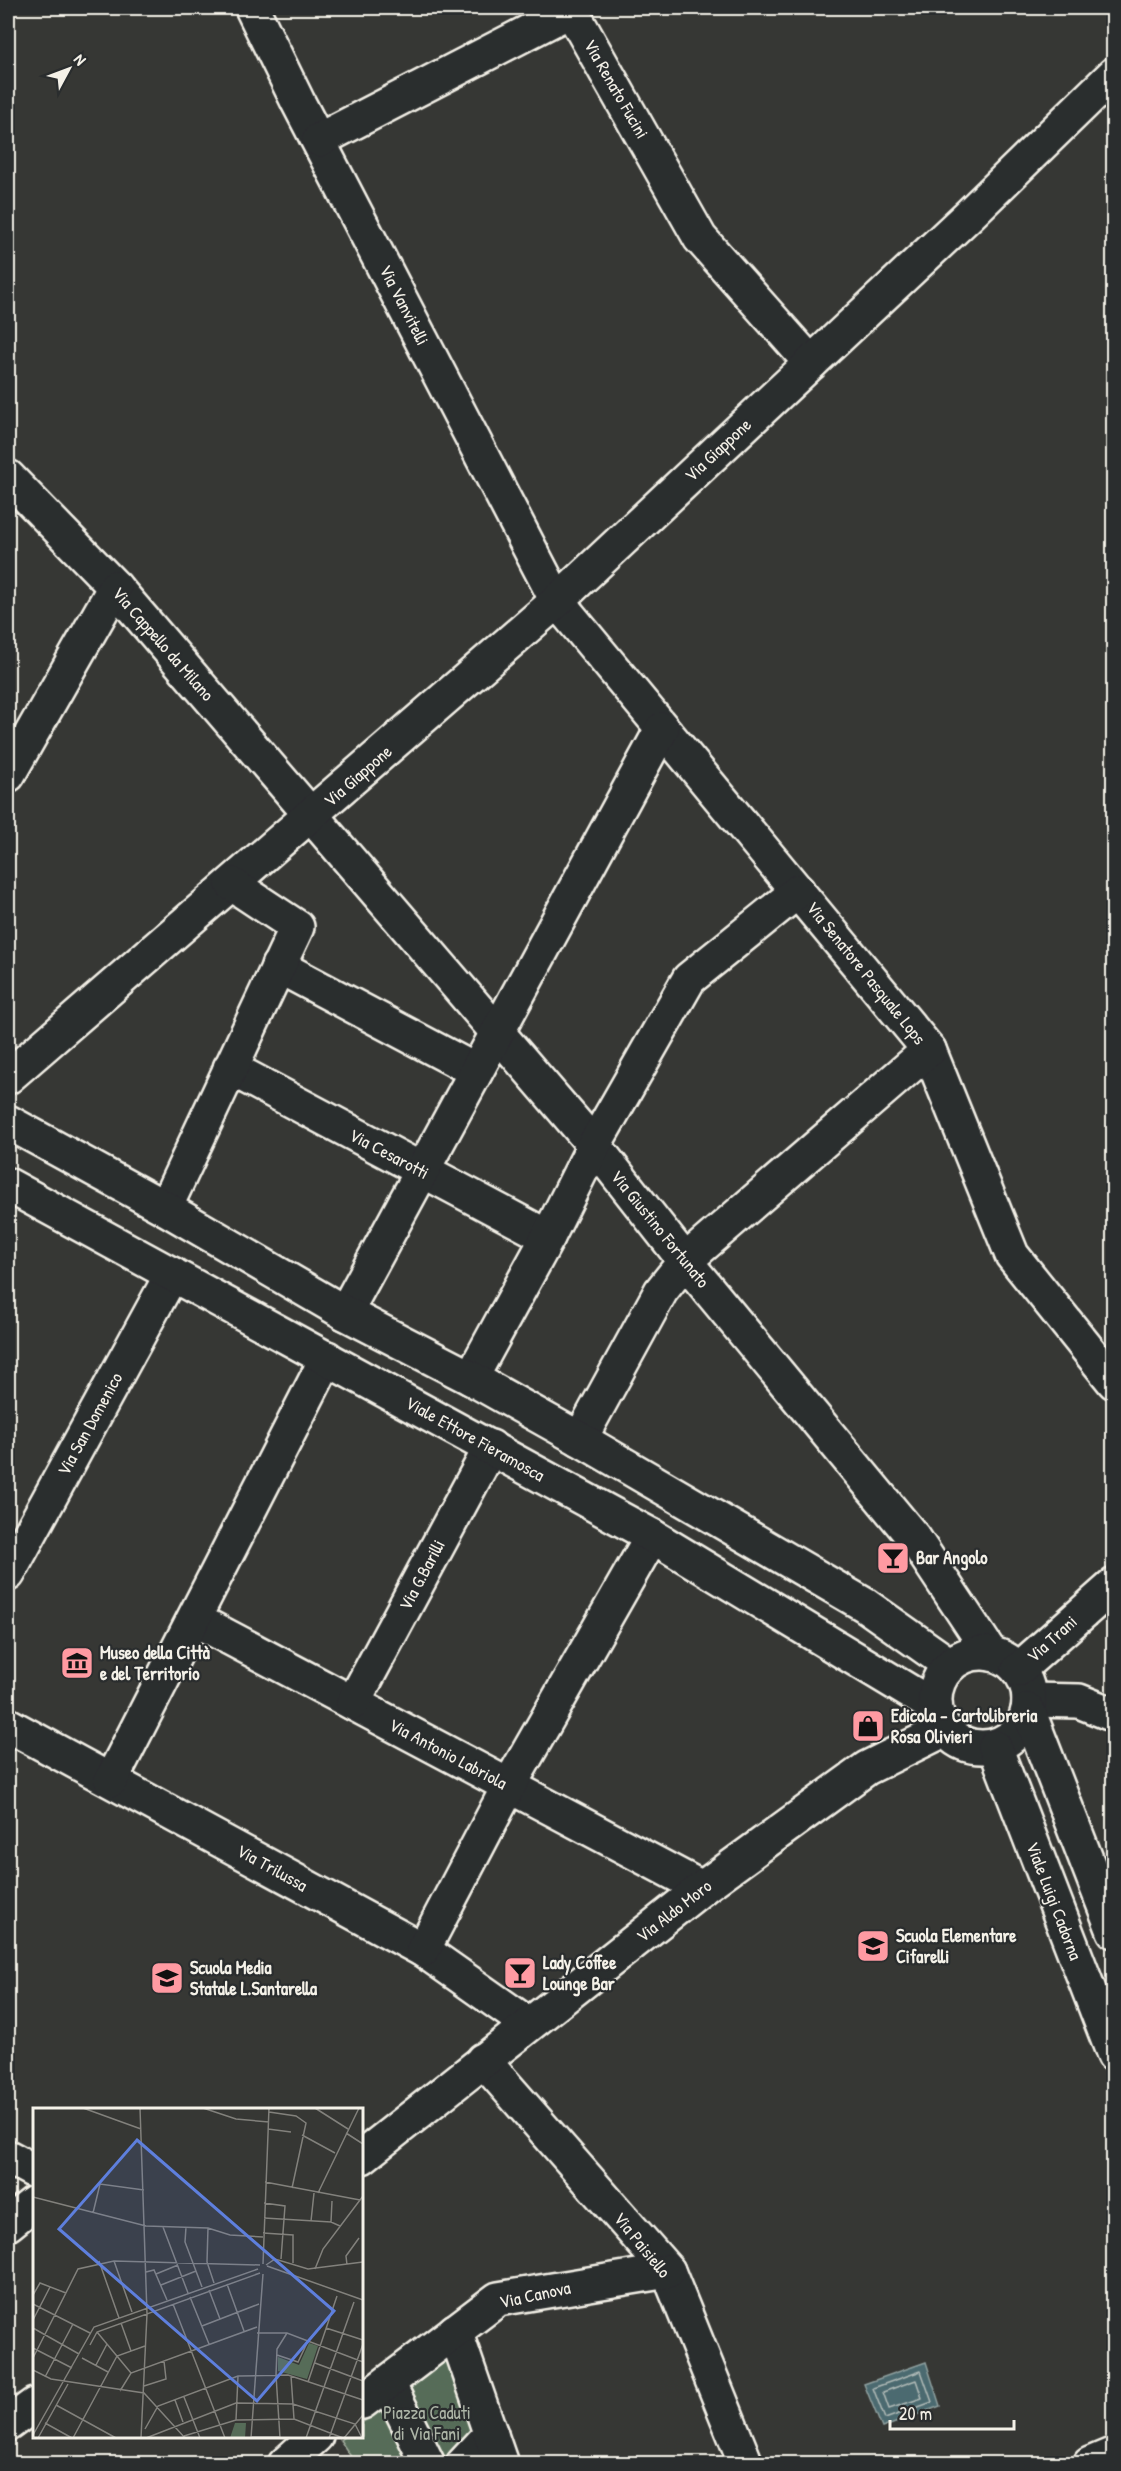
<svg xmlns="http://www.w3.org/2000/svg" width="1121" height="2471" viewBox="0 0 1121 2471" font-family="'Patrick Hand',sans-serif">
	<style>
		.green { fill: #566c58; stroke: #a5aea0; stroke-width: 1.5 }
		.water { fill: #4c6a6f; stroke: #8fa09f; stroke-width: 1.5 }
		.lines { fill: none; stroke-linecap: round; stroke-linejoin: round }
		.shore { stroke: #b1bbb8; stroke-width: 1.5 }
		.pedestrian-casing { stroke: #f4f1e8; stroke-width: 38 }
		.minor-casing { stroke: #f4f1e8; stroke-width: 38 }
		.secondary-casing { stroke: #f4f1e8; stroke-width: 38 }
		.pedestrian { stroke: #2a2d2e; stroke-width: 33 }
		.minor { stroke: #2a2d2e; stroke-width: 33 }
		.secondary { stroke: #2a2d2e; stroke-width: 33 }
		.labels { text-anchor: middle; stroke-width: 4.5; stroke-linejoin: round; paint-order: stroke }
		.street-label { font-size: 18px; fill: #f4f1e8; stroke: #2a2d2e }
		.poi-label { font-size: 18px; font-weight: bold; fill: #f4f1e8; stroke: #2a2d2e; text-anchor: start }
		.park-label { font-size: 18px; fill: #adb5a7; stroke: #2a2d2e }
		.inset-road { fill: none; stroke: #82817c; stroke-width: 1.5 }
		.view { fill: #5e7fdd; fill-opacity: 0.15; stroke: #5e7fdd; stroke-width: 3 }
		.inset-edge { fill: none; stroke: #f4f1e8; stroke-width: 3 }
	</style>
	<rect width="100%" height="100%" fill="#363734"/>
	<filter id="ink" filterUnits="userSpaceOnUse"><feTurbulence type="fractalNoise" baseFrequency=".0167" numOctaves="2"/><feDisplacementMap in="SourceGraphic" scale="12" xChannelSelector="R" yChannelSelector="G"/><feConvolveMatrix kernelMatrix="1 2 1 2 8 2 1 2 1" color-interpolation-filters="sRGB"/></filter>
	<g filter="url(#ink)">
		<!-- green -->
		<path class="green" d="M 448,2357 L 482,2463 L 355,2463 L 340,2440 L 344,2437 L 362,2436 L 362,2423 Z"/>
		<!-- water -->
		<path class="water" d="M 926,2362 L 940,2406 L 882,2428 L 864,2384 Z"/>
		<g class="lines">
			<!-- shore -->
			<g class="shore">
				<path d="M 921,2371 L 932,2402 L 885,2419 L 873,2388 Z"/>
				<path d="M 916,2380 L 922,2398 L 889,2409 L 883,2392 Z"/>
			</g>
			<!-- pedestrian casing -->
			<g class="pedestrian-casing">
				<g id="pedestrian">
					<path d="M 388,2383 L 428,2464"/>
					<path d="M 463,2464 L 491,2434"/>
				</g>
			</g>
			<!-- minor casing -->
			<g class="minor-casing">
				<g id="minor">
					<path d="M 252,8 L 298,102 L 557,601 L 929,1050 L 1012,1255 L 1114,1382"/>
					<path d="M 319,140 L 571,10 L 700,238 L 811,363"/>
					<path d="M 8,477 L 115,587 L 594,1145 L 685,1261 L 914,1538 L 991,1654"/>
					<path d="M 8,775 L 115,587"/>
					<path d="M 278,966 L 476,1071"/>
					<path d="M 230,1068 L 548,1237"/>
					<path d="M 8,1077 L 557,601 L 970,214 L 1114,74"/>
					<path d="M 165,1208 L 297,927 L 232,884"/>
					<path d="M 345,1313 L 662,729"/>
					<path d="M 471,1378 L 548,1237 L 594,1145 L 689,979 L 798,891"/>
					<path d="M 580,1439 L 661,1291 L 685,1261 L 929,1050"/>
					<path d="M 8,1574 L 172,1274"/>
					<path d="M 194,1619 L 702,1888"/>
					<path d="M 1029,1700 L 1079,1701 L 1114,1715"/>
					<path d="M 353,1703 L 491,1447"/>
					<path d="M 8,1725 L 423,1950 L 528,2024"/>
					<path d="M 111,1780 L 327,1358"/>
					<path d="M 423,1950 L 509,1786 L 652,1536"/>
					<path d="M 483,2060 L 668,2271 L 746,2464"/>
					<path d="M 8,2157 L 34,2171"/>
					<path d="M 362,2157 L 702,1888 L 867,1768 L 944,1730"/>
					<path d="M 8,2224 L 34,2203"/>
					<path d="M 455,2331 L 501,2464"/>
					<path d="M 362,2402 L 498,2299 L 668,2271"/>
					<path d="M 8,2424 L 34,2405"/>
					<path d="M 285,2464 L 316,2436"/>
					<path d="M 1090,2464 L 1114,2454"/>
				</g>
			</g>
			<!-- secondary casing -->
			<g class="secondary-casing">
				<g id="secondary">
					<path d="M 8,1122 L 165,1208 L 345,1313 L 471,1378 L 580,1439 L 865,1605 L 950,1665"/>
					<path d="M 8,1185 L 652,1536 L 935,1707"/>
					<circle cx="982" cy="1700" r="47"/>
					<path d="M 1018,1670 L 1114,1585"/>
					<path d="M 1028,1710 L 1114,1931"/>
					<path d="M 995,1747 L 1114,2055"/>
				</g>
			</g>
			<!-- pedestrian -->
			<use href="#pedestrian" class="pedestrian"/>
			<!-- minor -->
			<use href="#minor" class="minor"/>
			<!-- secondary -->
			<use href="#secondary" class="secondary"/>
		</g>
	</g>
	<!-- icons -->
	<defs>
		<g id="bar-square" transform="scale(1.725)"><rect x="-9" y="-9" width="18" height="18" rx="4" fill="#ff9aa2" stroke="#2a2d2e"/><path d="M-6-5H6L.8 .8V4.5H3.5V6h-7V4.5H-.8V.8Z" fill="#111"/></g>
		<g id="museum-square" transform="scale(1.725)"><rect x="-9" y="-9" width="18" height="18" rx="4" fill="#ff9aa2" stroke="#2a2d2e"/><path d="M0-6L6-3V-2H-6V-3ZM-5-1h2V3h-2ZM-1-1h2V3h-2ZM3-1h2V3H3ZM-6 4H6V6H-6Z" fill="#111"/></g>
		<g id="shop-square" transform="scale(1.725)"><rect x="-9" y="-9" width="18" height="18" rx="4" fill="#ff9aa2" stroke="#2a2d2e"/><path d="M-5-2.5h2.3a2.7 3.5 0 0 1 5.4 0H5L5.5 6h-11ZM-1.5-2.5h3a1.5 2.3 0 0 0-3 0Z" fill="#111"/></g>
		<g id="school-square" transform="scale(1.725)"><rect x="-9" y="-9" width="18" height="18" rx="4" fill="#ff9aa2" stroke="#2a2d2e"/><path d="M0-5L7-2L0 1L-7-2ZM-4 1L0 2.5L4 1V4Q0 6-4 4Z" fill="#111"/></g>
	</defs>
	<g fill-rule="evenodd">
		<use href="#bar-square" x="893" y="1558"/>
		<use href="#museum-square" x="77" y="1663"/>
		<use href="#shop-square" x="868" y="1726"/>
		<use href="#school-square" x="873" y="1946"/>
		<use href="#bar-square" x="520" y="1973"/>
		<use href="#school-square" x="167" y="1978"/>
	</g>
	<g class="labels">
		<!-- street labels -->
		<g class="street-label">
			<text transform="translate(616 89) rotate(60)" y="6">Via Renato Fucini</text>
			<text transform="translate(404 305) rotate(63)" y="6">Via Vanvitelli</text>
			<text transform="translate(718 450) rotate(-43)" y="6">Via Giappone</text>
			<text transform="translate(163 644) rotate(49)" y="6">Via Cappello da Milano</text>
			<text transform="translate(358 776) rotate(-41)" y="6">Via Giappone</text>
			<text transform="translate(866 973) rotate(51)" y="6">Via Senatore Pasquale Lops</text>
			<text transform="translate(389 1154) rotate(28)" y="6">Via Cesarotti</text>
			<text transform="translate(660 1229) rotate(51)" y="6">Via Giustino Fortunato</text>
			<text transform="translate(90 1424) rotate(-61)" y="6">Via San Domenico</text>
			<text transform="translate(475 1439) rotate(29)" y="6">Viale Ettore Fieramosca</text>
			<text transform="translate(422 1575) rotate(-62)" y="6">Via G.Barilli</text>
			<text transform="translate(1052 1639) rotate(-42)" y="6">Via Trani</text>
			<text transform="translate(448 1754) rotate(28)" y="6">Via Antonio Labriola</text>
			<text transform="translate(272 1868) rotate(29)" y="6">Via Trilussa</text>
			<text transform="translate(1054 1901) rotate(69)" y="6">Viale Luigi Cadorna</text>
			<text transform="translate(674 1911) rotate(-38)" y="6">Via Aldo Moro</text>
			<text transform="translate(642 2245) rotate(51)" y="6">Via Paisiello</text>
			<text transform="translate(535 2295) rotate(-12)" y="6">Via Canova</text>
		</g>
		<!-- poi labels -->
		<g class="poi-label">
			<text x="916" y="1564">Bar Angolo</text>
			<text x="100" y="1659">Museo della Città<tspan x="100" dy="21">e del Territorio</tspan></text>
			<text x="891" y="1722">Edicola - Cartolibreria<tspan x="891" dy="21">Rosa Olivieri</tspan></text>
			<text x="896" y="1942">Scuola Elementare<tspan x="896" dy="21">Cifarelli</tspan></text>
			<text x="543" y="1969">Lady Coffee<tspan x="543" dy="21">Lounge Bar</tspan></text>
			<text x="190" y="1974">Scuola Media<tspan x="190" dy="21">Statale L.Santarella</tspan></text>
		</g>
		<!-- park labels -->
		<g class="park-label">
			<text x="427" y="2419">Piazza Caduti<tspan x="427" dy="21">di Via Fani</tspan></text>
		</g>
	</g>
	<!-- overview -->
	<g transform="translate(33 2108)">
		<rect width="330" height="330" fill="#363734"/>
		<path d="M 276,235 L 285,238 L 274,271 L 245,263 L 245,249 L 266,257 ZM 202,315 L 213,315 L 212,330 L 197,330 Z" fill="#566c58"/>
		<path class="inset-road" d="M 50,0 L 108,21M 107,0 L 114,206 L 108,330M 170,0 L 203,11 L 236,14M 282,0 L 315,21M 236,4 L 263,8 L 273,15 L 259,80M 235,21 L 258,24M 313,25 L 330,36M 269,27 L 302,45M 232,74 L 327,92M 285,85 L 326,0M 0,89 L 113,118 L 175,120 L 197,127 L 230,129M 231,95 L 252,98 L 248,151M 60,105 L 67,76 L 111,82M 231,110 L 298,114 L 307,118M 278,113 L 281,85M 298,114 L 299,93M 130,119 L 155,185M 153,119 L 152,134 L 169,179M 175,120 L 174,154 L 181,175M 230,125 L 260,127 L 260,155M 66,153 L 86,210M 81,153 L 99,204M 230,156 L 236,0M 233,157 L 242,151 L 275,161 L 330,154M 314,157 L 313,148 L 326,130M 234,158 L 330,192M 282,161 L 290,141 L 330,88M 113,164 L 121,162 L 134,192M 123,166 L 145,157M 194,176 L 211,223M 128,177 L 163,163M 176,182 L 187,211M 0,187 L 7,175 L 33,185M 157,189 L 176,236M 0,196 L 57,225M 140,196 L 192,330M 0,212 L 17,179M 88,215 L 98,243M 169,218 L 226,196M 0,220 L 46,246M 293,220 L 330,232M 64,224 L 98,265M 224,225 L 254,225 L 330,254M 57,237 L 64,224 L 227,165M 0,240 L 39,260M 244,247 L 265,254 L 275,233M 0,250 L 45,161 L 81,153 L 227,157M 49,250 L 75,264M 282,255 L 330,273M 63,257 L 74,236M 0,262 L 18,271 L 111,285 L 152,330M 258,268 L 261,311M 12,269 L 40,216M 275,274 L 304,188M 111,278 L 133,271 L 131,253M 87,283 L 98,265 L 224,219M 151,289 L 167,330M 142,292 L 150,314M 23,297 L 83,330M 203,312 L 205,268M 12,315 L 39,330M 112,321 L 125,298 L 205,268 L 255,267 L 330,292M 0,327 L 61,219 L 225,161M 151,328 L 203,312 L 261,311 L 310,330M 218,329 L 247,329M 5,330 L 35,276M 40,330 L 84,248 L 112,238M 113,330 L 203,295 L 260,296 L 322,316 L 329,330M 218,330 L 230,166M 247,330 L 243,267 L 244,241 L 254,225M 273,330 L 321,194M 296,330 L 330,236M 311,330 L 330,307"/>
		<path class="view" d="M 104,32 L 301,203 L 224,293 L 26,121 Z"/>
		<rect width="330" height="330" class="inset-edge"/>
	</g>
	<!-- margin -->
	<rect width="1121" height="2471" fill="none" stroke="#2a2d2e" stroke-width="30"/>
	<rect x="15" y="15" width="1091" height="2441" fill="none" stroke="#f4f1e8" stroke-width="2" filter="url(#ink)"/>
	<!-- north arrow -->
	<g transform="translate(69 69) rotate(49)" stroke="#2a2d2e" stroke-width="4.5" paint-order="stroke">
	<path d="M0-4.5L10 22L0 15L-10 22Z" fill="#f4f1e8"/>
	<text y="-9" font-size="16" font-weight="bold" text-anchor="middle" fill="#f4f1e8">N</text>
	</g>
	<!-- scale -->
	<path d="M890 2420v9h124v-9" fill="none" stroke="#f4f1e8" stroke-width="3"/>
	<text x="899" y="2420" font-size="18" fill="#f4f1e8" stroke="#2a2d2e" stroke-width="4.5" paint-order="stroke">20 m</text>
</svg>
